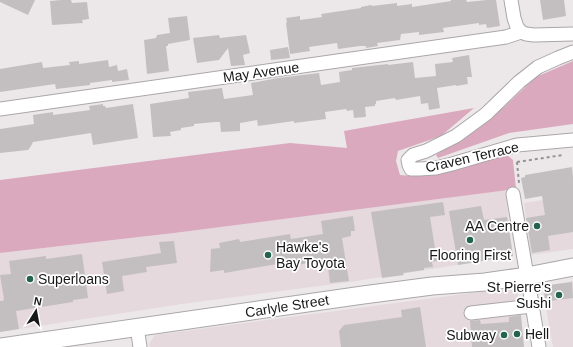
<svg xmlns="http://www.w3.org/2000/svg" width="573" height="347" viewBox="0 0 573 347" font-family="Helvetica,sans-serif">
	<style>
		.built { fill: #e5d9de }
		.green { fill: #dba9be }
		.building { fill: #c3bfc1 }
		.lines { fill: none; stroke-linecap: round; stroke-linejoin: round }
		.minor-casing { stroke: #aba7a9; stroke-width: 15 }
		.major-casing { stroke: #aba7a9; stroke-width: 19 }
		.path { stroke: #959293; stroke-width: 2; stroke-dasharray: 3 3; stroke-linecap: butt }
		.minor { stroke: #fff; stroke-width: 13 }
		.major { stroke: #fff; stroke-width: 17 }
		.poi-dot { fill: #236350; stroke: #fff; stroke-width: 1.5 }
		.labels { text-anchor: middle; stroke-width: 3.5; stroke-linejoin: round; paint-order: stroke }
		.street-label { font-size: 14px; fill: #191818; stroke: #fff }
		.poi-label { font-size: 14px; fill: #191818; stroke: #fff; text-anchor: end }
	</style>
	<rect width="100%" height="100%" fill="#ece8e9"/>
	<!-- built -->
	<g class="built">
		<path d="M 505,190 L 513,256 L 350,282 L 182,304 L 0,332 L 0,253 L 174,233 Z"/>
		<path d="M 573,191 L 573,249 L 531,255 L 524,203 L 543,200 Z"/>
		<path d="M 573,281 L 573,347 L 553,347 L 543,291 L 547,286 Z"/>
		<path d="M 509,288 L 518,294 L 524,347 L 150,347 L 149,344 L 155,335 Z"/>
	</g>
	<!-- green -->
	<g class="green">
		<path d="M 573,61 L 573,124 L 509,133 L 438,158 L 436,155 L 504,107 L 536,77 Z"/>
		<path d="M 474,108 L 441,136 L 398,151 L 396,161 L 400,175 L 416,176 L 445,172 L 506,154 L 513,160 L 516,189 L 174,233 L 0,253 L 0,180 L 290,143 L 347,148 L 344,131 Z"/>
	</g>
	<!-- building -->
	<g class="building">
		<path d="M 0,0 L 35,0 L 28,15 L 0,2 Z"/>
		<path d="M 61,0 L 71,0 L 72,3 L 87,2 L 89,19 L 82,20 L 83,23 L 52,25 L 50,1 Z"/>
		<path d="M 451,0 L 466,0 L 467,2 L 487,0 L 496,0 L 500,26 L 487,28 L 486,24 L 479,25 L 479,23 L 443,28 L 444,32 L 419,35 L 419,32 L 401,34 L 400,40 L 377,43 L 378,46 L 366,48 L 366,46 L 360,46 L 338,49 L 337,43 L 309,47 L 310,51 L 290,54 L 286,23 L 287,22 L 286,18 L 300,16 L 300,20 L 322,17 L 321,14 L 361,8 L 361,7 L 371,5 L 372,6 L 397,3 L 397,6 L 412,4 L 412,7 L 445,2 L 451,1 Z"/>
		<path d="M 540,0 L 564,0 L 566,16 L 543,20 Z"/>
		<path d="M 187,16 L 190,40 L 168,44 L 168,46 L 166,46 L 169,71 L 147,74 L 144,40 L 156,38 L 157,35 L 170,33 L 168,18 Z"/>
		<path d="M 219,35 L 220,38 L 246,35 L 250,53 L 243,55 L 245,65 L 231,66 L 228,48 L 219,60 L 197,63 L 193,38 Z"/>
		<path d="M 288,47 L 290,58 L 271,60 L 270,50 Z"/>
		<path d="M 469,55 L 472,77 L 467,77 L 468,84 L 456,86 L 456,85 L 437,88 L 440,108 L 429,110 L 428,103 L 421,104 L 420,96 L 396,100 L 395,98 L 376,101 L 376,104 L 375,104 L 375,106 L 365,107 L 366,116 L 365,117 L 354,118 L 353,110 L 347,111 L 346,109 L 325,112 L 326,119 L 294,123 L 294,121 L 258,126 L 257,120 L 240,123 L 240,131 L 221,132 L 220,122 L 215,122 L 194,124 L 194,126 L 181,128 L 181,130 L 170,132 L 171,136 L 153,137 L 150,104 L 189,98 L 188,92 L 222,88 L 224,99 L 253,95 L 251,83 L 278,78 L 319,73 L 321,85 L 340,82 L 339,72 L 352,70 L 352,68 L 388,64 L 388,65 L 413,62 L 415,78 L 436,76 L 435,64 L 453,62 L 452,58 Z"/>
		<path d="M 108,60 L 109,67 L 117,65 L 118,71 L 127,69 L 129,80 L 112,82 L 112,80 L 90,83 L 90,85 L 56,89 L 55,84 L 0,92 L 0,69 L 42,62 L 43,68 L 70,65 L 69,62 L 79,61 L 79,64 Z"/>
		<path d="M 103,104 L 103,106 L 105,106 L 106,108 L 133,104 L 138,138 L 93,145 L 91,133 L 33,142 L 31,146 L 28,150 L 0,153 L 0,129 L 34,124 L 33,115 L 53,112 L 53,115 L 90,110 L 89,106 Z"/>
		<path d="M 572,167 L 573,177 L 573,232 L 548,236 L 550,250 L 532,253 L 526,218 L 545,215 L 542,196 L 525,199 L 521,178 L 525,177 L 525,175 Z"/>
		<path d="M 443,202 L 445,215 L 430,217 L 437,261 L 432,262 L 433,267 L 424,268 L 424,270 L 403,273 L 404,275 L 382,278 L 371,212 Z"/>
		<path d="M 481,206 L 484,220 L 507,217 L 513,256 L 458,265 L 449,211 Z"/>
		<path d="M 353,216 L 355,231 L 351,231 L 351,236 L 342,238 L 349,281 L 330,283 L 327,260 L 278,268 L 277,264 L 224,273 L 224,270 L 210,272 L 211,249 L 220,248 L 219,243 L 239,239 L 240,242 L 290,234 L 291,239 L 323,234 L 321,221 Z"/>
		<path d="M 174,241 L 177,263 L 146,267 L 147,272 L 122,276 L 124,291 L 107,294 L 102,262 L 161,253 L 159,242 Z"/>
		<path d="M 82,254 L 88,298 L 73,300 L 73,302 L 16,311 L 19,329 L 0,332 L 0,301 L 3,301 L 4,299 L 0,275 L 11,274 L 9,261 L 46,256 L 46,259 Z"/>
		<path d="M 572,282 L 573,298 L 550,301 L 549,298 L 545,298 L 544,292 L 549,285 Z"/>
		<path d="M 420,307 L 426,347 L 341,347 L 339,331 L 344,325 L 402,317 L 401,310 Z"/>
		<path d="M 521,315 L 524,347 L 472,347 L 470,321 L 480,320 L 481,324 L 496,323 L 509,322 L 509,317 Z"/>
	</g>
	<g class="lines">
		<!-- minor casing -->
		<g class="minor-casing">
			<g id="minor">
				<path d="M 511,0 L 514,18 L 517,27 L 521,32 L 526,34 L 534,35 L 573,34"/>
				<path d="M 573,52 L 558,58 L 538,67 L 519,82 L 486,114 L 456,136 L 426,151 L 413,155 L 408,160 L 409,165 L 411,169 L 419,169 L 436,168 L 452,164 L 517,145 L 573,140"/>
				<path d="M 0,109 L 506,37 L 521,32"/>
				<path d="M 513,194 L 527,276 L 529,286 L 539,347"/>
				<path d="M 471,313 L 532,306"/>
				<path d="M 137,327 L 140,347"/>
			</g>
		</g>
		<!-- major casing -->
		<g class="major-casing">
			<path id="major" d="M 1,347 L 363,295 L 432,286 L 485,282 L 527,276 L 573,267"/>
		</g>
		<!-- path -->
		<g class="path">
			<path d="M 517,162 L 563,155"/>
			<path d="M 517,162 L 519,183"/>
		</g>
		<!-- minor -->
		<use href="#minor" class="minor"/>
		<!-- major -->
		<use href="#major" class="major"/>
	</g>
	<!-- markers -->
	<g class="poi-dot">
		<circle cx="537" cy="226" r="4"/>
		<circle cx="470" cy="240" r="4"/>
		<circle cx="268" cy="255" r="4"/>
		<circle cx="30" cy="279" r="4"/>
		<circle cx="559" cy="295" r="4"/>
		<circle cx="517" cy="334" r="4"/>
		<circle cx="504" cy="335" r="4"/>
	</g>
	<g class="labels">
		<!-- street labels -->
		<g class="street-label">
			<text transform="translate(261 72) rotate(-8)" y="5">May Avenue</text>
			<text transform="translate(472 157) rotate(-13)" y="5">Craven Terrace</text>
			<text transform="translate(287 306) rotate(-9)" y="5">Carlyle Street</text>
		</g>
		<!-- poi labels -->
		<g class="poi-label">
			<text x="529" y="231">AA Centre</text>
			<text x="276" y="252" text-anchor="start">Hawke's<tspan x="276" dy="16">Bay Toyota</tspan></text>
			<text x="470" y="260" text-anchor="middle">Flooring First</text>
			<text x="38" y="284" text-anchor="start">Superloans</text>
			<text x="551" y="292">St Pierre's<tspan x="551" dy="16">Sushi</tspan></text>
			<text x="525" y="339" text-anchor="start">Hell</text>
			<text x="496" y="340">Subway</text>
		</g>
	</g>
	<!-- north arrow -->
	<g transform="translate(36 311) rotate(11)" stroke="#ffffff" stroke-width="3" paint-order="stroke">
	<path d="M0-3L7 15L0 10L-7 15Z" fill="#191818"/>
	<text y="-6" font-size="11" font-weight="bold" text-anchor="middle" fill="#191818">N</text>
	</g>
</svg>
